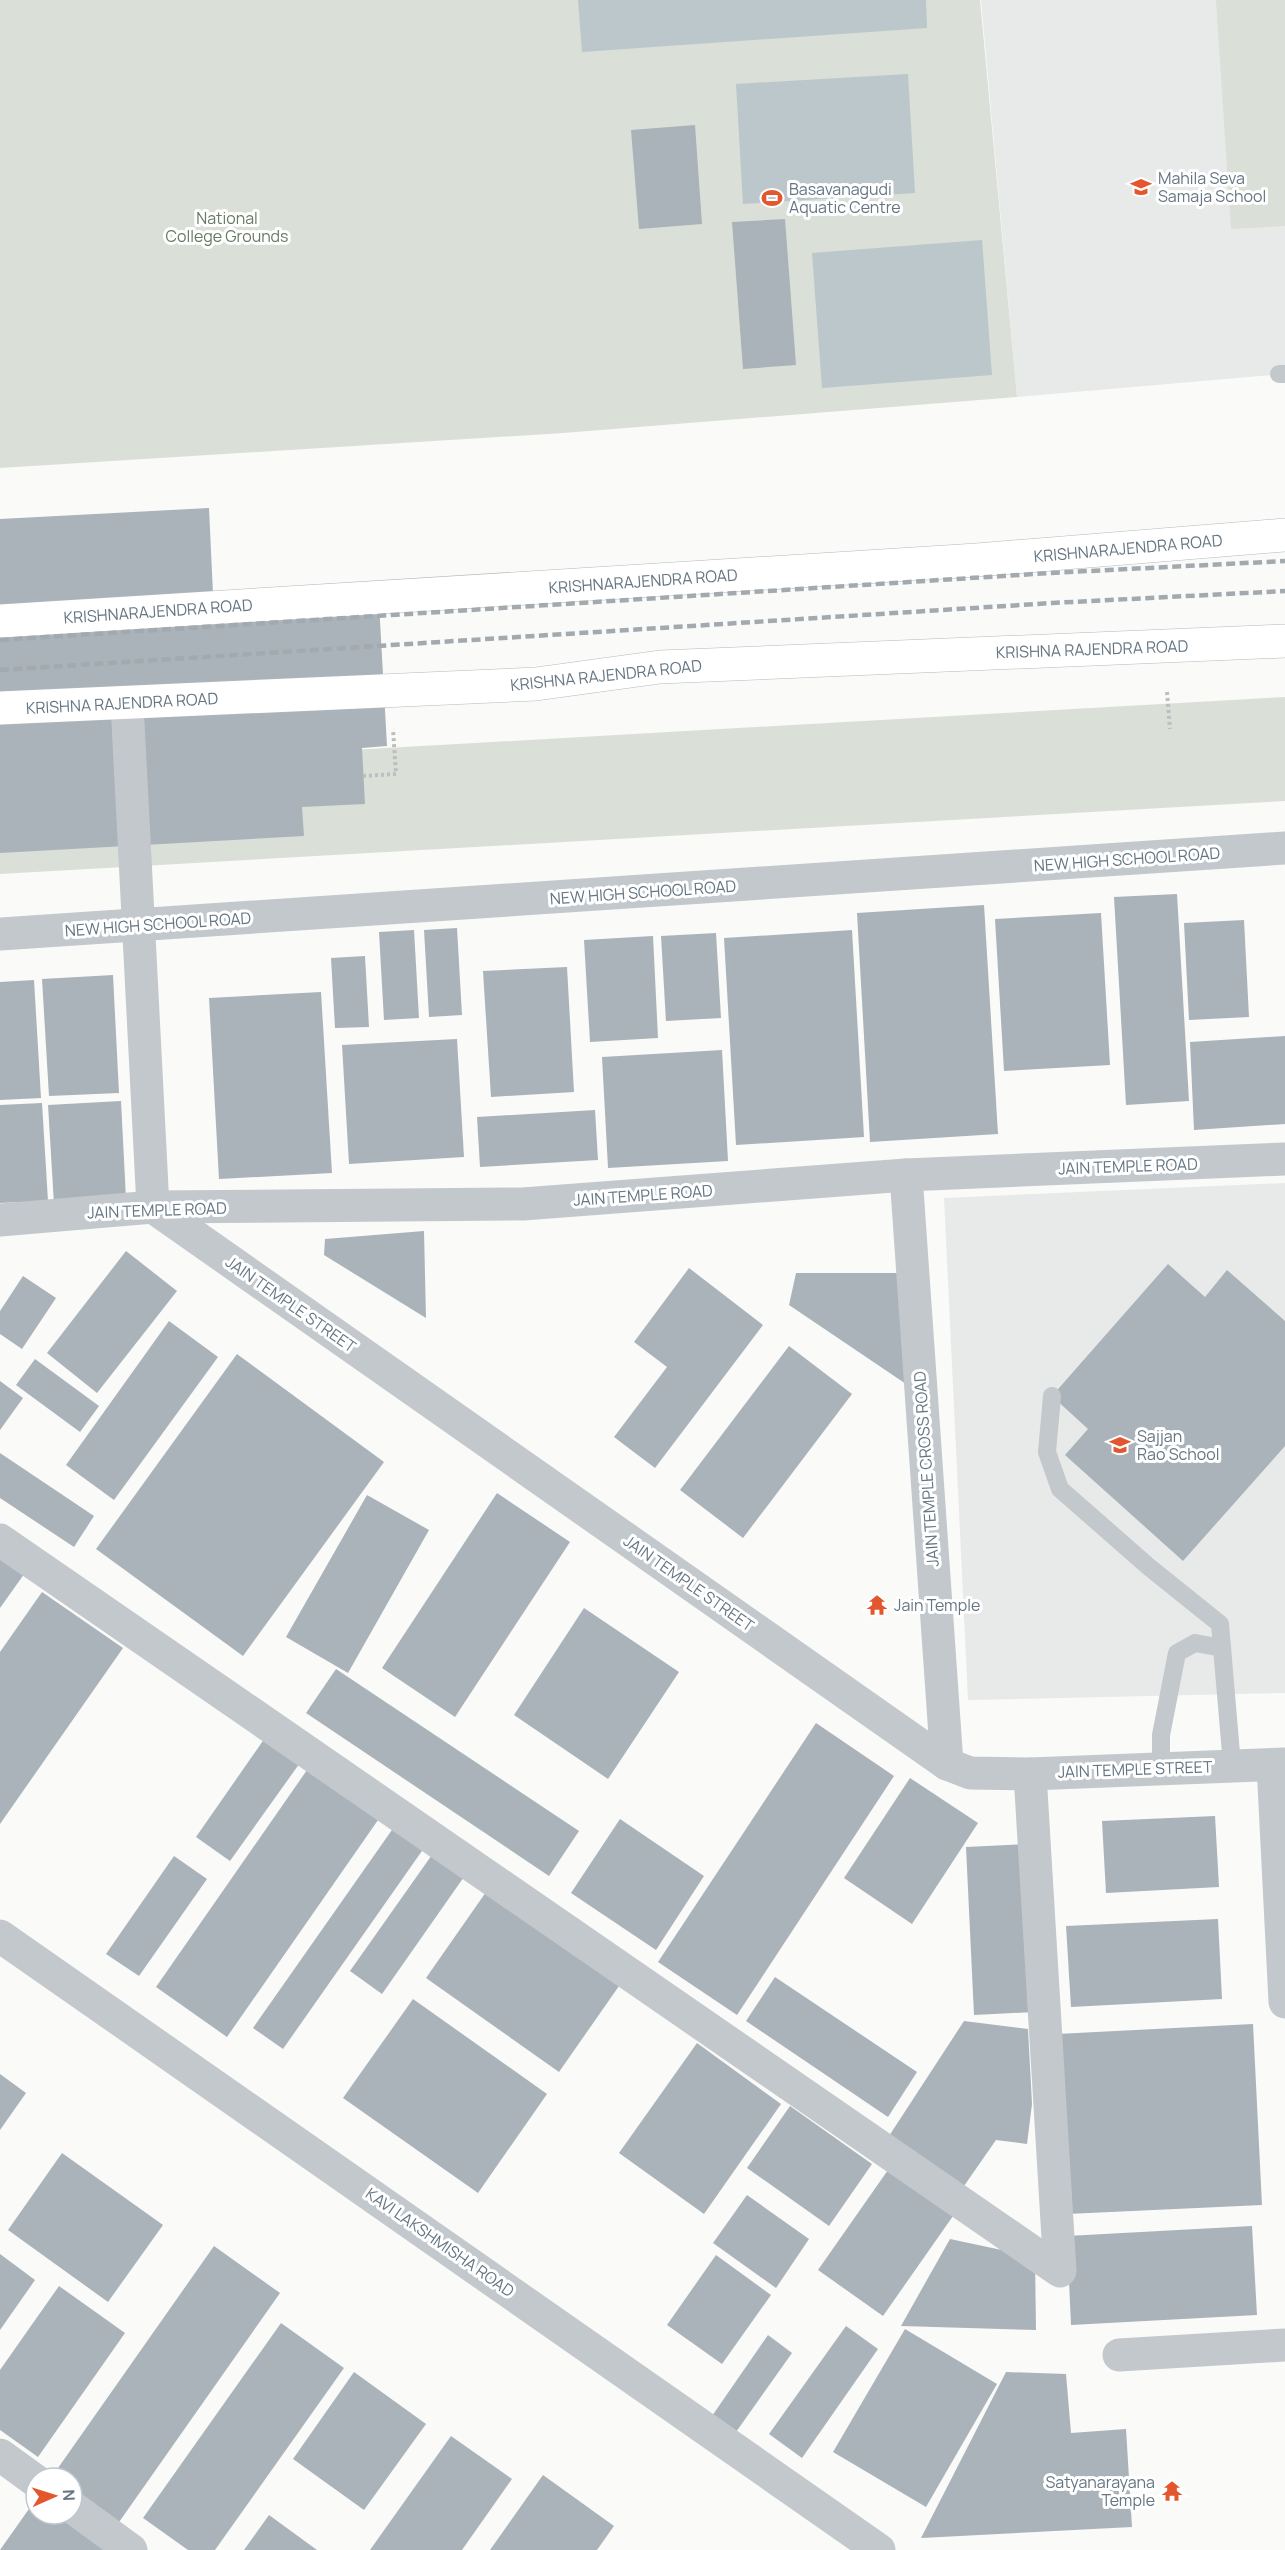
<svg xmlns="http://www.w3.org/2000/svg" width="1285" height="2550" viewBox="0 0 1285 2550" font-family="Manrope,sans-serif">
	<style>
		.built { fill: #e8e9e9 }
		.green { fill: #dadfd7 }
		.water { fill: #bbc7cb }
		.building { fill: #aab3b9 }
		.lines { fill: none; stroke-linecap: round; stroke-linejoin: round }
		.primary-casing { stroke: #b5babe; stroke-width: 34 }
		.path { stroke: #bbbfc2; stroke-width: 4; stroke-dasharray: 3 3; stroke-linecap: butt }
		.service { stroke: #c3c8cc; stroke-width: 18 }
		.minor { stroke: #c3c8cc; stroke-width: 33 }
		.tertiary { stroke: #c3c8cc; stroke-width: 33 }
		.primary { stroke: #fff; stroke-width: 33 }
		.rail { stroke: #a2aab0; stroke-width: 4.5; stroke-dasharray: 9 4.5; stroke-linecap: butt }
		.labels { text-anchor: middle; stroke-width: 6; stroke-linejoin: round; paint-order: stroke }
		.poi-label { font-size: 16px; fill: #657683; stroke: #fff; text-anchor: start }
		.park-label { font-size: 16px; fill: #687a64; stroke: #fff }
		.street-label { font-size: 16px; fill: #657683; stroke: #fff }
	</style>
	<rect width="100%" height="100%" fill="#fafaf8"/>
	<!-- built -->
	<g class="built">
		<path d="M 981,0 L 1285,0 L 1285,374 L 1017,397 Z"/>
		<path d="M 1285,1183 L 1285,1693 L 968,1700 L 944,1198 Z"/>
	</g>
	<!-- green -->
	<g class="green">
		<path d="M 0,0 L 980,0 L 1017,397 L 563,433 L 0,468 Z"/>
		<path d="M 1216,0 L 1285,0 L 1285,226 L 1231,229 Z"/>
		<path d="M 1285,697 L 1285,801 L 0,874 L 0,770 Z"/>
	</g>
	<!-- water -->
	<g class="water">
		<path d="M 578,0 L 926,0 L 927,28 L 582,52 Z"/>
		<path d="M 908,74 L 915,193 L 743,204 L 736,84 Z"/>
		<path d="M 982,240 L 992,375 L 822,388 L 812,253 Z"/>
	</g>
	<!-- building -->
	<g class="building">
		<path d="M 695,125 L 702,224 L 639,229 L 631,130 Z"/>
		<path d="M 785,219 L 796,365 L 743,369 L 732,222 Z"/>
		<path d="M 209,508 L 213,594 L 378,585 L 387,746 L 362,748 L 365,804 L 302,807 L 304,836 L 0,853 L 0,519 Z"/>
		<path d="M 1177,894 L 1189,1101 L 1126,1105 L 1114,897 Z"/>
		<path d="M 984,905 L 998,1134 L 870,1142 L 857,913 Z"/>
		<path d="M 1101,913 L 1110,1065 L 1004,1071 L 995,919 Z"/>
		<path d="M 1244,920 L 1249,1017 L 1189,1020 L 1184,923 Z"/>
		<path d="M 457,928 L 462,1015 L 429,1017 L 424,930 Z"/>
		<path d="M 414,930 L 419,1018 L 384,1020 L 379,932 Z"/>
		<path d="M 852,930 L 864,1137 L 736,1145 L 724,938 Z"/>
		<path d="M 716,933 L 721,1018 L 666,1021 L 661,936 Z"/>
		<path d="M 653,936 L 658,1038 L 590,1042 L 584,940 Z"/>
		<path d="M 365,956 L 369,1027 L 335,1028 L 331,958 Z"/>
		<path d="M 567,967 L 574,1092 L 491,1097 L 483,971 Z"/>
		<path d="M 113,975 L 119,1093 L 49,1096 L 42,979 Z"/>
		<path d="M 34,980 L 41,1098 L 0,1100 L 0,982 Z"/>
		<path d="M 321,992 L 332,1173 L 219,1179 L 209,998 Z"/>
		<path d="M 1285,1036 L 1285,1124 L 1194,1130 L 1190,1042 Z"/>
		<path d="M 457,1039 L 464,1157 L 349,1164 L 342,1045 Z"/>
		<path d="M 722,1050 L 728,1161 L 608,1168 L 602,1057 Z"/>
		<path d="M 121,1101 L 126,1199 L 54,1204 L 48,1105 Z"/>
		<path d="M 42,1103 L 48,1201 L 0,1203 L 0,1105 Z"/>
		<path d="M 595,1110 L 598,1160 L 480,1167 L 477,1117 Z"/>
		<path d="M 424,1231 L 426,1318 L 324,1255 L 325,1239 Z"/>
		<path d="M 126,1251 L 177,1291 L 97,1393 L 47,1353 Z"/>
		<path d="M 1168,1264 L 1205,1297 L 1227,1270 L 1285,1321 L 1285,1446 L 1183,1561 L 1065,1455 L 1088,1429 L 1052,1396 Z"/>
		<path d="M 689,1268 L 763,1325 L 655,1468 L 614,1437 L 667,1367 L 634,1342 Z"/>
		<path d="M 796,1273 L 907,1273 L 909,1386 L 789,1305 Z"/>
		<path d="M 23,1276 L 56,1298 L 22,1349 L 0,1334 L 0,1311 Z"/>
		<path d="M 169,1321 L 218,1357 L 114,1500 L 66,1465 Z"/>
		<path d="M 789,1346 L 852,1394 L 743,1538 L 680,1490 Z"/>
		<path d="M 237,1354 L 384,1462 L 243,1656 L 96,1549 Z"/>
		<path d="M 35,1359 L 99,1406 L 80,1432 L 16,1385 Z"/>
		<path d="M 0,1381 L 23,1398 L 0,1430 Z"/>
		<path d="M 0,1453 L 94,1516 L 74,1547 L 0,1498 Z"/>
		<path d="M 497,1493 L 570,1542 L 455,1717 L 382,1668 Z"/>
		<path d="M 367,1495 L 429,1530 L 348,1673 L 286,1637 Z"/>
		<path d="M 0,1551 L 27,1570 L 0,1608 Z"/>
		<path d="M 42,1592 L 123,1648 L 0,1824 L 0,1652 Z"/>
		<path d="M 584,1608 L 679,1672 L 608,1779 L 514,1715 Z"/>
		<path d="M 336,1669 L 579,1831 L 549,1876 L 306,1713 Z"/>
		<path d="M 816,1723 L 894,1776 L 737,2015 L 658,1962 Z"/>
		<path d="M 267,1735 L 302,1760 L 230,1861 L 196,1837 Z"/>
		<path d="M 314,1760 L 385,1810 L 227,2037 L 156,1987 Z"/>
		<path d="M 910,1778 L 978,1823 L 912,1924 L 844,1878 Z"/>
		<path d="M 1215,1816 L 1219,1887 L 1106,1893 L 1102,1821 Z"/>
		<path d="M 620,1819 L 704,1876 L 656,1950 L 571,1893 Z"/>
		<path d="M 394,1827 L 424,1848 L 283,2049 L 253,2028 Z"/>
		<path d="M 1026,1844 L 1034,2012 L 974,2015 L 966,1847 Z"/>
		<path d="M 434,1852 L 466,1874 L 382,1994 L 350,1971 Z"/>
		<path d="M 174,1856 L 207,1879 L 139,1976 L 106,1954 Z"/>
		<path d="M 493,1882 L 626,1976 L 559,2072 L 426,1978 Z"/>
		<path d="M 1218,1919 L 1222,1999 L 1071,2007 L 1066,1926 Z"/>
		<path d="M 775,1977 L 917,2072 L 888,2117 L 746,2021 Z"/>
		<path d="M 413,1999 L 547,2094 L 478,2193 L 343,2098 Z"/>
		<path d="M 964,2021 L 1028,2029 L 1032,2104 L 1027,2144 L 996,2140 L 964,2186 L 889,2136 Z"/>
		<path d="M 1253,2024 L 1262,2205 L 1067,2214 L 1057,2034 Z"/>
		<path d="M 697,2043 L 781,2104 L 704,2214 L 619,2153 Z"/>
		<path d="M 0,2074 L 26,2093 L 0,2130 Z"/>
		<path d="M 790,2106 L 872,2164 L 829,2226 L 747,2168 Z"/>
		<path d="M 62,2153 L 163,2225 L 108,2302 L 8,2230 Z"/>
		<path d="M 888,2170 L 953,2216 L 883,2316 L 818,2270 Z"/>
		<path d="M 747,2195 L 809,2239 L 776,2288 L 713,2243 Z"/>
		<path d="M 1252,2226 L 1257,2315 L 1071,2325 L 1067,2236 Z"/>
		<path d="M 950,2239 L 1035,2257 L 1036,2330 L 901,2326 Z"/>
		<path d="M 214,2246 L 280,2293 L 117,2525 L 72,2493 L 72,2478 L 51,2478 Z"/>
		<path d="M 0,2254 L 35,2280 L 0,2330 Z"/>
		<path d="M 716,2255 L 771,2295 L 722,2364 L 667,2325 Z"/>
		<path d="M 59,2286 L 125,2333 L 38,2457 L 0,2430 L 0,2370 Z"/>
		<path d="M 281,2323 L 344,2368 L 215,2550 L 188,2550 L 143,2518 Z"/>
		<path d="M 846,2326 L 878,2349 L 802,2458 L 769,2434 Z"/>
		<path d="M 905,2329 L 997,2384 L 926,2507 L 833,2452 Z"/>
		<path d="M 768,2335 L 792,2353 L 736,2432 L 712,2416 Z"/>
		<path d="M 354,2372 L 426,2424 L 364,2510 L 293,2459 Z"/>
		<path d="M 1006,2372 L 1066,2374 L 1071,2433 L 1126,2429 L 1132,2527 L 921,2538 Z"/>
		<path d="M 451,2436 L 512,2479 L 462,2550 L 370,2550 Z"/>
		<path d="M 543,2475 L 614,2526 L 597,2550 L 490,2550 Z"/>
		<path d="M 36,2499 L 36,2514 L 60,2514 L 106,2550 L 0,2550 Z"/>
		<path d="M 269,2515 L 317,2550 L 244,2550 Z"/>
	</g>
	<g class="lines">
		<!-- primary casing -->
		<g class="primary-casing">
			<g id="primary">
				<path d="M 0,621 L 977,560 L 1285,535"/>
				<path d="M 0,708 L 536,684 L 660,667 L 1285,641"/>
			</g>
		</g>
		<!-- path -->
		<g class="path">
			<path d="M 1167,692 L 1170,729"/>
			<path d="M 363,776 L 396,774 L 393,729"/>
		</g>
		<!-- service -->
		<g class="service">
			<path d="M 1279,374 L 1285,374"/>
			<path d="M 1052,1396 L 1047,1452 L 1060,1489 L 1149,1567 L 1220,1624 L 1232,1765"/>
			<path d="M 1161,1767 L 1161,1735 L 1177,1653 L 1195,1643 L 1222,1648"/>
		</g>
		<!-- minor -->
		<g class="minor">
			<path d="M 127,703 L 153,1207 L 947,1764 L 970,1773 L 1030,1774 L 1285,1764"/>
			<path d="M 0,934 L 1285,848"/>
			<path d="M 906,1175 L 947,1764"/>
			<path d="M 0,1220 L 153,1207 L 523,1204 L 906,1175 L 1285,1159"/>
			<path d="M 0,1540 L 1060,2271 L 1030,1774"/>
			<path d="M 1273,1765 L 1285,2002"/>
			<path d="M 1119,2355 L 1285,2345"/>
			<path d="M 0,2455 L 36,2481"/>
			<path d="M 72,2507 L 131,2550"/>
		</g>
		<!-- tertiary -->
		<path class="tertiary" d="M 0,1936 L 879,2550"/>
		<!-- primary -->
		<use href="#primary" class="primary"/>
		<!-- rail -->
		<g class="rail">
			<path d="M 0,640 L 1050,573 L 1285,561"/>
			<path d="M 0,670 L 1052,603 L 1285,591"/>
		</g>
	</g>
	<!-- icons -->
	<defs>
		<g id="school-bare" transform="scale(1.62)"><path d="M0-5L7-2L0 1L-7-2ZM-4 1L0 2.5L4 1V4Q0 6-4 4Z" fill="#e4572e" stroke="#fff" stroke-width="2.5" paint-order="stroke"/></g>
		<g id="stadium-bare" transform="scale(1.62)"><path d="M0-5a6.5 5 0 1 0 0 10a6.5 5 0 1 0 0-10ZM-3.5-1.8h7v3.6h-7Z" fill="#e4572e" stroke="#fff" stroke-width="2.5" paint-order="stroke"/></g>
		<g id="temple-bare" transform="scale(1.62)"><path d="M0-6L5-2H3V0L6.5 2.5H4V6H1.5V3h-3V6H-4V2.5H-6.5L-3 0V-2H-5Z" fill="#e4572e" stroke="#fff" stroke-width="2.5" paint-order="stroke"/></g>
	</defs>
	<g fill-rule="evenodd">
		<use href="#school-bare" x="1141" y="187"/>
		<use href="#stadium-bare" x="772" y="198"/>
		<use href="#school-bare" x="1120" y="1445"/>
		<use href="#temple-bare" x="877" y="1605"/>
		<use href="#temple-bare" x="1172" y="2491"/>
	</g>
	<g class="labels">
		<!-- poi labels -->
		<g class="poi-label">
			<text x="1158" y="184">Mahila Seva<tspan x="1158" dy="18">Samaja School</tspan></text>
			<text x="789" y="195">Basavanagudi<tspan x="789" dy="18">Aquatic Centre</tspan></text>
			<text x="1137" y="1442">Sajjan<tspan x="1137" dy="18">Rao School</tspan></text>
			<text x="894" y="1611">Jain Temple</text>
			<text x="1155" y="2488" text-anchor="end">Satyanarayana<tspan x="1155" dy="18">Temple</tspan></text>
		</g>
		<!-- park labels -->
		<g class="park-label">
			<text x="227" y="224">National<tspan x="227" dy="18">College Grounds</tspan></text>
		</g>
		<!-- street labels -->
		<g class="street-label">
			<text transform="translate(1128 548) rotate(-5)" y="6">KRISHNARAJENDRA ROAD</text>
			<text transform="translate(643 581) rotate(-4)" y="6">KRISHNARAJENDRA ROAD</text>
			<text transform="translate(158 611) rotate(-4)" y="6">KRISHNARAJENDRA ROAD</text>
			<text transform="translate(1092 649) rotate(-2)" y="6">KRISHNA RAJENDRA ROAD</text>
			<text transform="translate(606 675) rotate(-6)" y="6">KRISHNA RAJENDRA ROAD</text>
			<text transform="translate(122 703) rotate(-3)" y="6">KRISHNA RAJENDRA ROAD</text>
			<text transform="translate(1127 859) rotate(-4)" y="6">NEW HIGH SCHOOL ROAD</text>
			<text transform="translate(643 892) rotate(-4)" y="6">NEW HIGH SCHOOL ROAD</text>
			<text transform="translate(158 924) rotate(-4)" y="6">NEW HIGH SCHOOL ROAD</text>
			<text transform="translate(1128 1166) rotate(-2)" y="6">JAIN TEMPLE ROAD</text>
			<text transform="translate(643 1195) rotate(-4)" y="6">JAIN TEMPLE ROAD</text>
			<text transform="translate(157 1210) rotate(-2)" y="6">JAIN TEMPLE ROAD</text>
			<text transform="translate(291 1304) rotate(35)" y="6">JAIN TEMPLE STREET</text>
			<text transform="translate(926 1469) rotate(-94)" y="6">JAIN TEMPLE CROSS ROAD</text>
			<text transform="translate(689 1583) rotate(35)" y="6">JAIN TEMPLE STREET</text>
			<text transform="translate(1135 1769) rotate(-2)" y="6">JAIN TEMPLE STREET</text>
			<text transform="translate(440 2242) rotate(35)" y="6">KAVI LAKSHMISHA ROAD</text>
		</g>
	</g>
	<!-- north arrow -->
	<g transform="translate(54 2496) rotate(87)"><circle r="28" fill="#ffffff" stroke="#c1c8cd" stroke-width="1.5"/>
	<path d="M0-4.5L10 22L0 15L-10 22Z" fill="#e4572e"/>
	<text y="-9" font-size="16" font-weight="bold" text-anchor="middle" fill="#657683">N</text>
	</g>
</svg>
